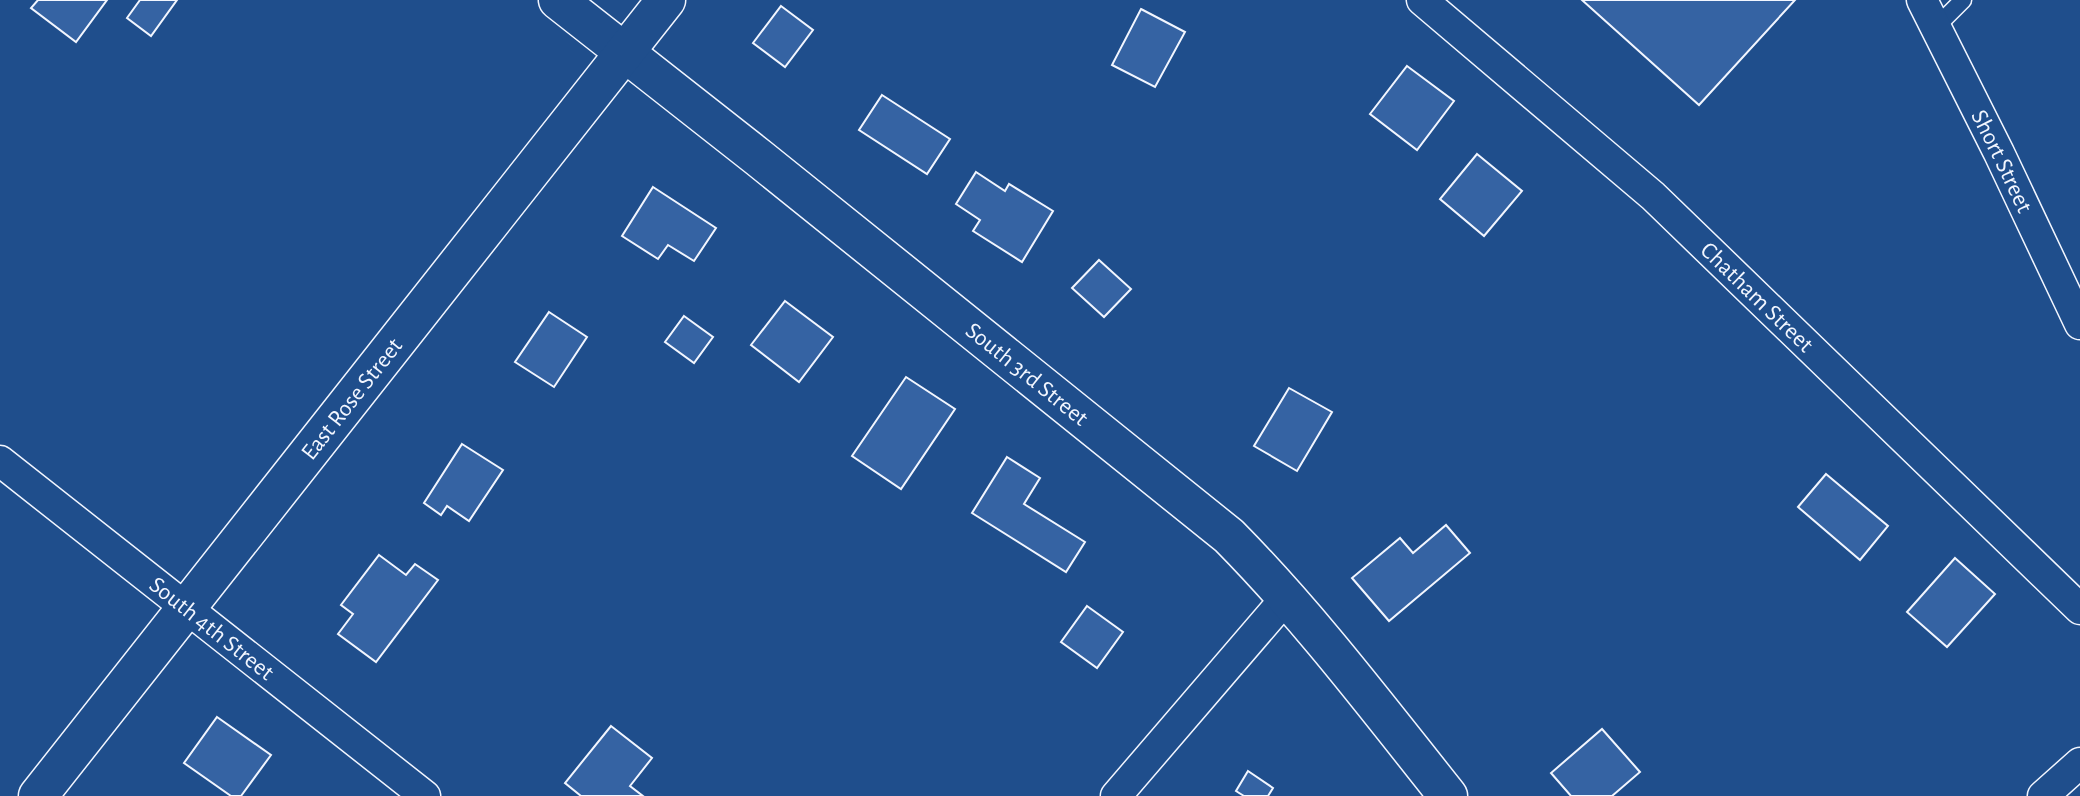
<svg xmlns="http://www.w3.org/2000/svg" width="2080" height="796" viewBox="0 0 2080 796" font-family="'Alegreya Sans',sans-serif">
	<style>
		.building { fill: #3563a3; stroke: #f2f6ff; stroke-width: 2 }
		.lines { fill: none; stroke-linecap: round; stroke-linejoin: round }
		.service-casing { stroke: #f2f6ff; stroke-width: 19 }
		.minor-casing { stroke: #f2f6ff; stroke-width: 33 }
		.tertiary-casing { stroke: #f2f6ff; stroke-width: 41 }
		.service { stroke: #1f4e8c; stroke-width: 16 }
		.minor { stroke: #1f4e8c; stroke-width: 30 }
		.tertiary { stroke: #1f4e8c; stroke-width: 38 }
		.labels { text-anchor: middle; stroke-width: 6; stroke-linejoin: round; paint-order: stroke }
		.street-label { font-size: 24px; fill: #f2f6ff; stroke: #1f4e8c }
	</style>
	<rect width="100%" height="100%" fill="#1f4e8c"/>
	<!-- building -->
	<g class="building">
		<path d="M 38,0 L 107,0 L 76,42 L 31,8 Z"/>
		<path d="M 140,0 L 177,0 L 151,36 L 127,18 Z"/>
		<path d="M 1582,0 L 1795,0 L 1699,105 Z"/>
		<path d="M 781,6 L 813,30 L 785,67 L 753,43 Z"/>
		<path d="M 1141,9 L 1185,32 L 1155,87 L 1112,65 Z"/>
		<path d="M 1407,66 L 1454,101 L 1417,150 L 1370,114 Z"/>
		<path d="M 882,95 L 950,139 L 927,174 L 859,130 Z"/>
		<path d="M 1477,154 L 1522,191 L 1484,236 L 1440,199 Z"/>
		<path d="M 976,172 L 1005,191 L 1009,184 L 1053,211 L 1022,262 L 973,231 L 980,220 L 956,204 Z"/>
		<path d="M 653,187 L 716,228 L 694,261 L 668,245 L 658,259 L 622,236 Z"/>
		<path d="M 1099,260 L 1131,289 L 1104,317 L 1072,288 Z"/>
		<path d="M 785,301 L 833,337 L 799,382 L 751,345 Z"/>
		<path d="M 549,312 L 587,337 L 554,387 L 515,362 Z"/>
		<path d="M 684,316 L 713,337 L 694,363 L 665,342 Z"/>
		<path d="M 906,377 L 955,409 L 901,489 L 852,456 Z"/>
		<path d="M 1289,388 L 1332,412 L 1297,471 L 1254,446 Z"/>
		<path d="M 462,444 L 503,470 L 469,521 L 447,506 L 441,515 L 424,503 Z"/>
		<path d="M 1007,457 L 1040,478 L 1024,504 L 1085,542 L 1066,572 L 972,513 Z"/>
		<path d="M 1826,474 L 1888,526 L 1860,560 L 1798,507 Z"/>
		<path d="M 1446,525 L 1470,553 L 1389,621 L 1352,578 L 1400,538 L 1413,553 Z"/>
		<path d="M 379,555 L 406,575 L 415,564 L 438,580 L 376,662 L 338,634 L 353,614 L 341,605 Z"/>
		<path d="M 1955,558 L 1995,594 L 1947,647 L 1907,612 Z"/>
		<path d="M 1087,606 L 1123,632 L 1097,668 L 1061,642 Z"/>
		<path d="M 217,717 L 271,755 L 241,796 L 231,796 L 184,763 Z"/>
		<path d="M 611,726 L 652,758 L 630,786 L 643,796 L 581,796 L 565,783 Z"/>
		<path d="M 1602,729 L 1640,772 L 1612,796 L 1571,796 L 1551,773 Z"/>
		<path d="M 1248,771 L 1273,788 L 1268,796 L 1244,796 L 1236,791 Z"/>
	</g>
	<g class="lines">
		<!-- service casing -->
		<g class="service-casing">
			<path id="service" d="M 1936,27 L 1963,0"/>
		</g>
		<!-- minor casing -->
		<g class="minor-casing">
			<g id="minor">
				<path id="s1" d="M 1422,0 L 1653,196 L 2080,609"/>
				<path id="s2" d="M 1922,0 L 1999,153 L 2080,324"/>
				<path id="s3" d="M 0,461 L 425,796"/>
				<path d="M 1116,796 L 1286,598"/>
				<path d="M 2043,796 L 2080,763"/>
			</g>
		</g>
		<!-- tertiary casing -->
		<g class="tertiary-casing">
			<g id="tertiary">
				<path id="s4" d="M 558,0 L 759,158 L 1229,536 C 1309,617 1377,707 1448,796"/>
				<path id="s5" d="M 38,796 L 666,0"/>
			</g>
		</g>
		<!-- service -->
		<use href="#service" class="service"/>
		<!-- minor -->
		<use href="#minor" class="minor"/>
		<!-- tertiary -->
		<use href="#tertiary" class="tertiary"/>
	</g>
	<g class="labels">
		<!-- street labels -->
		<g class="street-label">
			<text dy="8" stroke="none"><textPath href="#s2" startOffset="180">Short Street</textPath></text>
			<text dy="8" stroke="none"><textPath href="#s1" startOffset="448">Chatham Street</textPath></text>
			<text dy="8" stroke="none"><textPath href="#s4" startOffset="600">South 3rd Street</textPath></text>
			<text dy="8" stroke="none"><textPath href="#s5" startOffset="506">East Rose Street</textPath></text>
			<text dy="8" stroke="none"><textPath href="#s3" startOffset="270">South 4th Street</textPath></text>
		</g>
	</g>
</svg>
